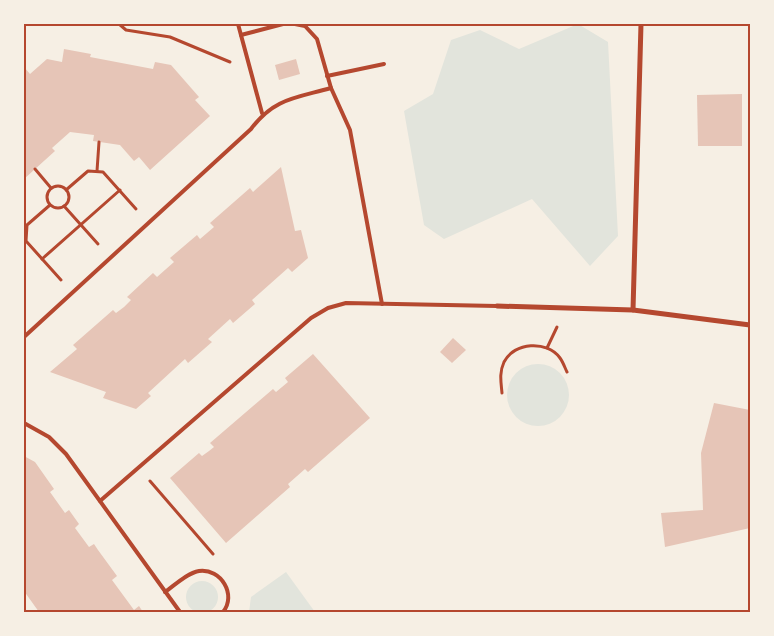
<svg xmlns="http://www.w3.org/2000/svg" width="774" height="636" viewBox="0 0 774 636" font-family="Manrope,sans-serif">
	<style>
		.green { fill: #e2e4dc }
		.building { fill: #e6c5b7 }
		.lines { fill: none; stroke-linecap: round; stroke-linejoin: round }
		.path { stroke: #b5482f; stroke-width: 3 }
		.service { stroke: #b5482f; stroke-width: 4 }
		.minor { stroke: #b5482f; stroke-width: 5 }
		.neatline { fill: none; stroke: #b5482f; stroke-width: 2 }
	</style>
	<rect width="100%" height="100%" fill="#f6efe4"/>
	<!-- green -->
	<g class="green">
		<path d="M 578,24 L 608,42 L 618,236 L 590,266 L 532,199 L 444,239 L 424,225 L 404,111 L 433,94 L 451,40 L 480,30 L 519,49 Z"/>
		<circle cx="538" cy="395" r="31"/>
		<path d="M 286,572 L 315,612 L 249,612 L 251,597 Z"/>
		<circle cx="202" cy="597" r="16"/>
	</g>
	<!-- building -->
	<g class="building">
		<path d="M 64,49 L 91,54 L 90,57 L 153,69 L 155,62 L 171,65 L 199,97 L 195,100 L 210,116 L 150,170 L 139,157 L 134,161 L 120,145 L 93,141 L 94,135 L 70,132 L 52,148 L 55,151 L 24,179 L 24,67 L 30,74 L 47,59 L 62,62 Z"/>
		<path d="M 296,59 L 300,74 L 279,80 L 275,65 Z"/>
		<path d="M 742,94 L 742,146 L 698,146 L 697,95 Z"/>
		<path d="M 281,167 L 295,231 L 301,230 L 308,258 L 292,272 L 288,268 L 252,300 L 255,304 L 233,323 L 230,319 L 208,339 L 212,342 L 188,363 L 185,359 L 148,393 L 151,396 L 136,409 L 103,398 L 106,392 L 50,372 L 77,349 L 73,345 L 113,310 L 116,313 L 124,307 L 131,300 L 127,297 L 153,273 L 157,277 L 174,262 L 170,258 L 197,235 L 200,239 L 214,227 L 210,223 L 250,188 L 253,192 Z"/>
		<path d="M 453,338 L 466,350 L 452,363 L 440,352 Z"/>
		<path d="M 313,354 L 370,418 L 308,472 L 305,469 L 288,484 L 290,487 L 226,543 L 170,478 L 199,453 L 202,456 L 209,451 L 214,447 L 210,443 L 273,389 L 276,392 L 288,382 L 285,378 Z"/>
		<path d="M 714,403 L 750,410 L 750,528 L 665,547 L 661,513 L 703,510 L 701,453 Z"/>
		<path d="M 24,456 L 35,462 L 54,489 L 50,492 L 65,513 L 69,510 L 79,524 L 75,528 L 89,547 L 94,544 L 98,550 L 117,576 L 112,580 L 134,610 L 139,606 L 143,612 L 39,612 L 24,591 Z"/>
	</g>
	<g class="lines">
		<!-- path -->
		<g class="path">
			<path d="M 119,24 L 126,30 L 170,37 L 230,62"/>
			<path d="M 35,169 L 51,188"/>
			<path d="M 97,171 L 99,142"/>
			<circle cx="58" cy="197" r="11"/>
			<path d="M 66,190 L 88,171 L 103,172 L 136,209"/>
			<path d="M 50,205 L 27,225 L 26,241 L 61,280"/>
			<path d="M 64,206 L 98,244"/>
			<path d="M 42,259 L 120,190"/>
			<path d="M 547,348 L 557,327"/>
			<path d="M 502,393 C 501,382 499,373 504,362 C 514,342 547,340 560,358 C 563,362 565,368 567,372"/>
			<path d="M 150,481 L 213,554"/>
		</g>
		<!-- service -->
		<g class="service">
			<path d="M 238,24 L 262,113"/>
			<path d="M 295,24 L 305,26 L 317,39 L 331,88 L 350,130 L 382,304"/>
			<path d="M 241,35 L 283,24"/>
			<path d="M 327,76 L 384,64"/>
			<path d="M 24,337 L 251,129 C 274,98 296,98 331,88"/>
			<path d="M 24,423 L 49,437 L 66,454 L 180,612"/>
			<path d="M 100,501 L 311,318 L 328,308 L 346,303 L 497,306"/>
			<path d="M 165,592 C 175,585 187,573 199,571 C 221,568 237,595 223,612"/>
		</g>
		<!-- minor -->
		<g class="minor">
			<path d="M 497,306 L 633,310 L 750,325"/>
			<path d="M 633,310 L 641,24"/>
		</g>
	</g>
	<!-- border -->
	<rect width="774" height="636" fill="none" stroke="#f6efe4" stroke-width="50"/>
	<rect x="25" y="25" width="724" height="586" class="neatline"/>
</svg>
